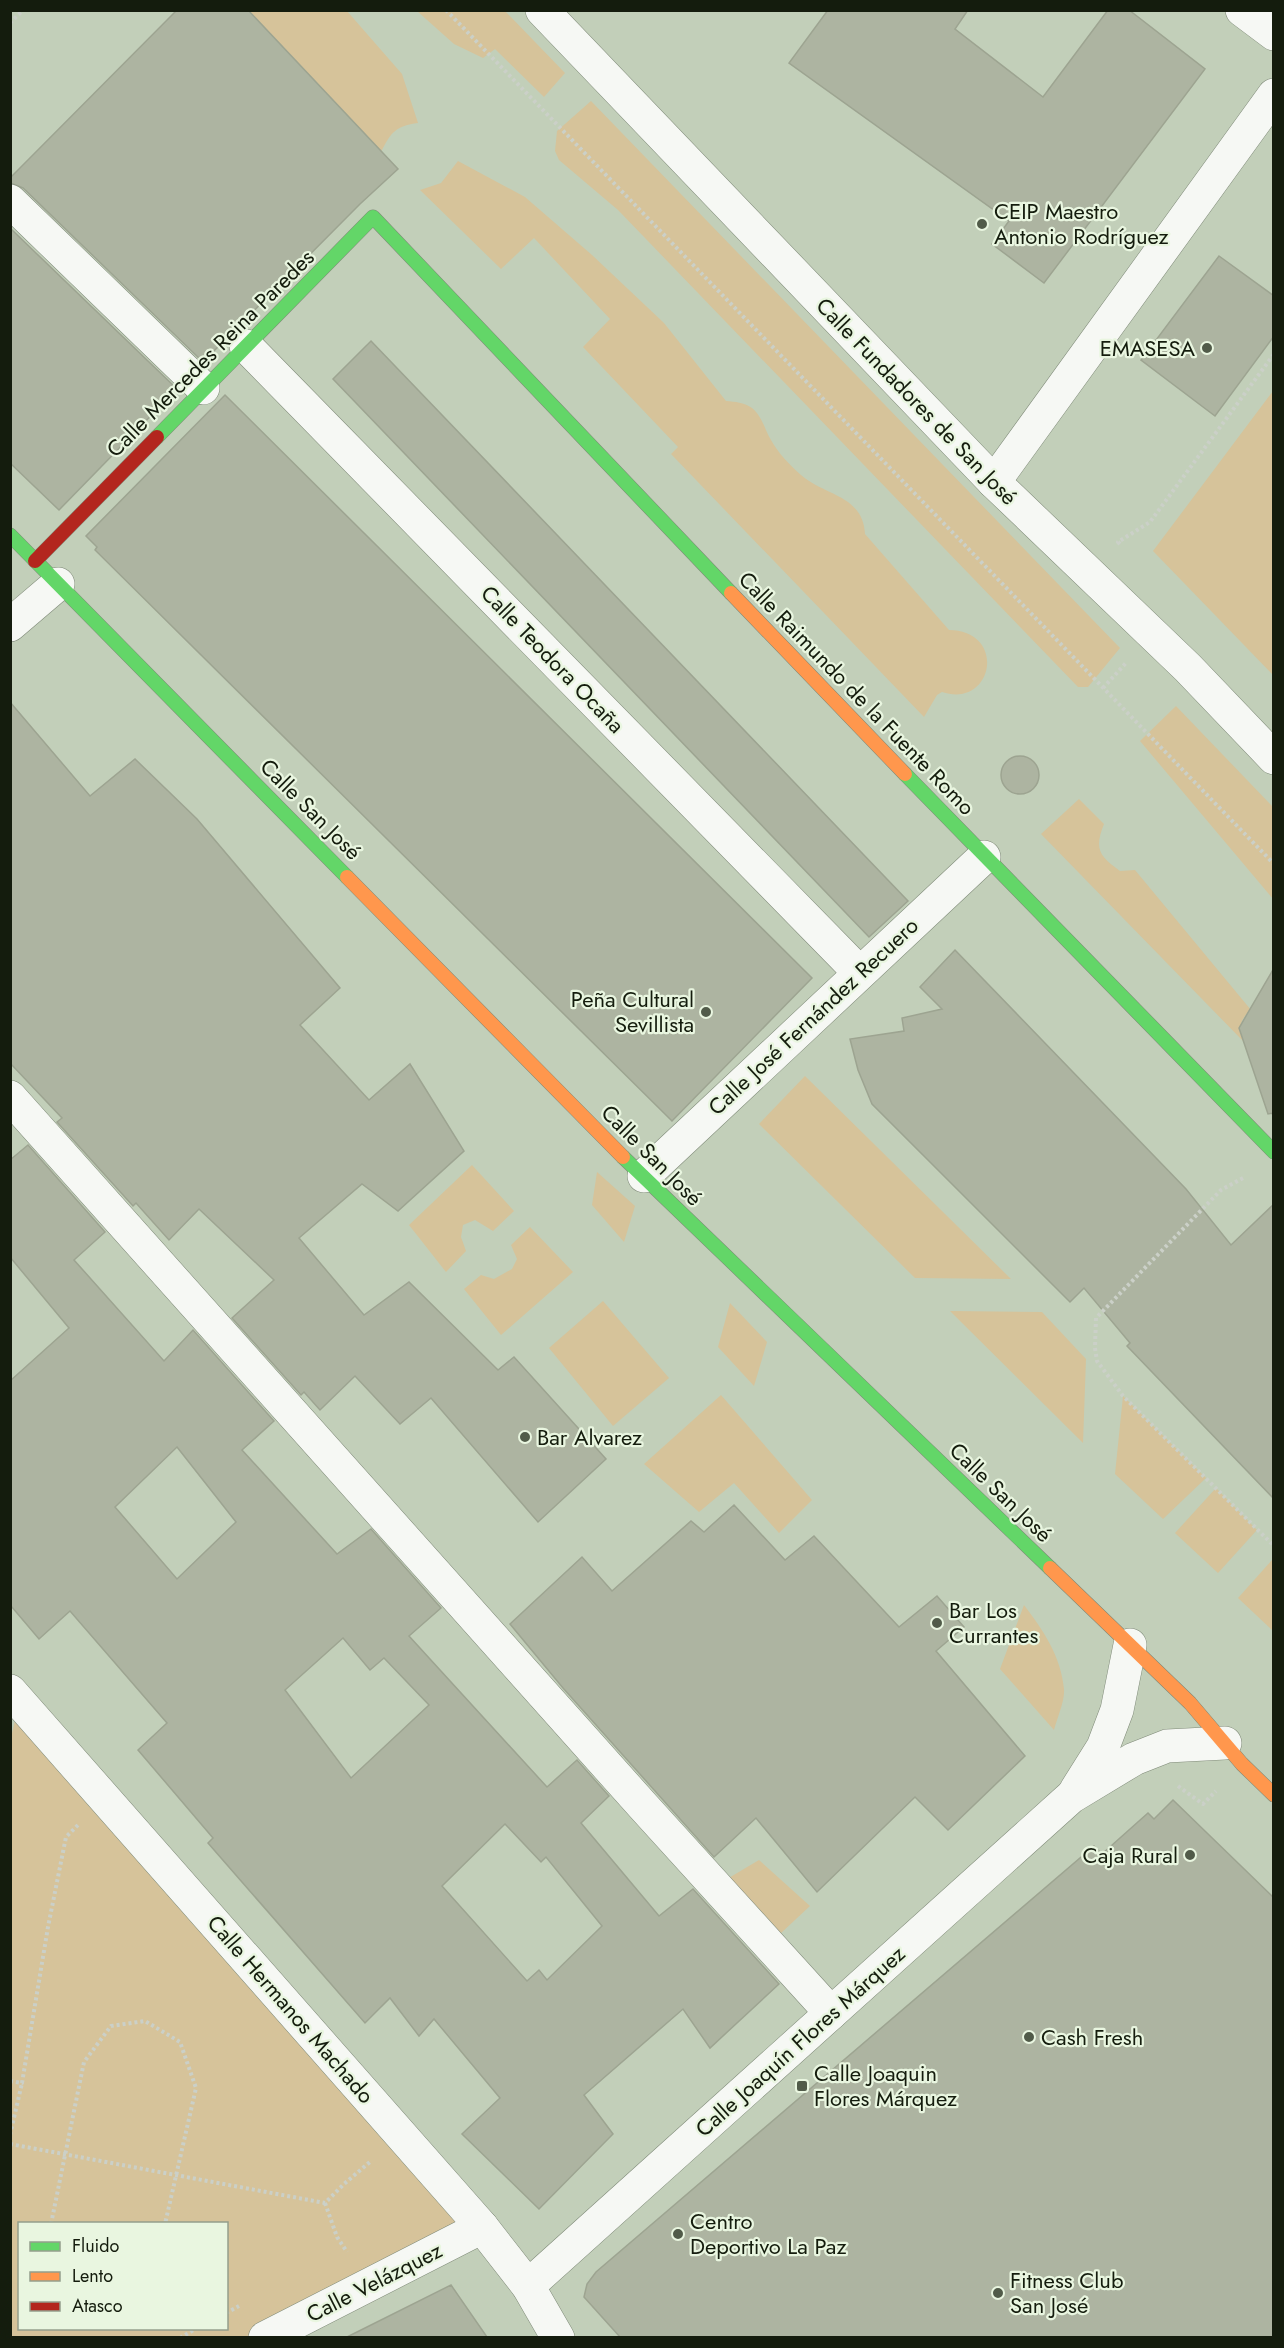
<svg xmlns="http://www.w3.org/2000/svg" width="1284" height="2348" viewBox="0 0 1284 2348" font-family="Jost,sans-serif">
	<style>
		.green { fill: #d6c39a; fill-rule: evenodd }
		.building { fill: #adb4a1; stroke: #9da491; stroke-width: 1.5; fill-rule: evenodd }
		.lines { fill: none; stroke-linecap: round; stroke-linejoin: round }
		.street-casing { stroke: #7f8a78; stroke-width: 34 }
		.fast-casing { stroke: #7f8a78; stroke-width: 15 }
		.slow-casing { stroke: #7f8a78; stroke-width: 15 }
		.jam-casing { stroke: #7f8a78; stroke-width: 15 }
		.path { stroke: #cbd0c8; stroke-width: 4; stroke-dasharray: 3 3; stroke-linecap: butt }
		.street { stroke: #f6f8f4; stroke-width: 33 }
		.fast { stroke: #63d668; stroke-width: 14 }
		.slow { stroke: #ff974d; stroke-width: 14 }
		.jam { stroke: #b3261e; stroke-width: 14 }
		.poi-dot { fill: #515b49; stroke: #e9f6e0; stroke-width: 2 }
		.labels { text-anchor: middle; stroke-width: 4.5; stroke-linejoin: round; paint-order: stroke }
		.poi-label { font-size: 22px; fill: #141c0d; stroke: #e9f6e0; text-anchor: start }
		.street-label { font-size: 22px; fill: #141c0d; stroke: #e9f6e0 }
	</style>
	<rect width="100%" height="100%" fill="#c2cfb9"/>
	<!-- green -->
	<g class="green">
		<path d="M 248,11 L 347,11 L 402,74 L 418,123 C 396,126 391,132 381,152 Z"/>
		<path d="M 417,11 L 505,11 L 565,73 L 544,97 L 495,49 L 483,58 L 454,44 Z"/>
		<path d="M 591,101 L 1120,648 L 1088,687 L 1078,687 L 618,210 L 559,160 L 555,151 L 557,131 Z"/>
		<path d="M 458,161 L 525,197 L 592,255 L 664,323 L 726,401 C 736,402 743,402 752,408 C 762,416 765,430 771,440 C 778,453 790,465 801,475 C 825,496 863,495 865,534 L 949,630 C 1008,631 993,709 942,692 L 937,695 L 924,717 L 671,454 L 678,447 L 583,347 L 610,319 L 534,238 L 501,269 L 420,190 L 441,183 Z"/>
		<path d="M 1273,391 L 1274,675 L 1273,675 L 1153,551 Z"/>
		<path d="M 1176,706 L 1273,807 L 1273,899 L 1140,741 Z"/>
		<path d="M 1079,799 L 1104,824 C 1094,849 1099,856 1120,871 L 1135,870 L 1251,1010 C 1240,1019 1238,1028 1243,1041 L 1041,834 Z"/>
		<path d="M 805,1076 L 1011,1279 L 915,1278 L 759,1124 Z"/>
		<path d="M 472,1165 L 514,1211 L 493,1231 L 475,1220 L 463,1225 L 461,1237 L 466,1251 L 446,1272 L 409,1225 Z"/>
		<path d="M 597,1172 L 635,1206 L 624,1242 L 592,1205 Z"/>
		<path d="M 530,1227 L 573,1272 L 501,1335 L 464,1289 L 481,1275 L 494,1279 L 512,1269 L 517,1259 L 511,1245 Z"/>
		<path d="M 603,1301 L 669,1378 L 613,1426 L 549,1348 Z"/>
		<path d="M 730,1303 L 767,1342 L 754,1386 L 718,1347 Z"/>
		<path d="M 950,1311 L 1042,1312 L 1086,1359 L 1083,1443 Z"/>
		<path d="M 721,1395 L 812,1500 L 779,1533 L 734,1483 L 699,1512 L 644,1464 Z"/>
		<path d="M 1123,1396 L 1206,1478 L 1163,1519 L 1115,1474 Z"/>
		<path d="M 1216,1488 L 1257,1530 L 1218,1573 L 1175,1533 Z"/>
		<path d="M 1273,1559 L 1273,1631 L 1238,1598 Z"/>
		<path d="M 1024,1605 C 1043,1630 1061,1656 1064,1689 C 1065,1701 1057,1718 1054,1730 L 1000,1669 Z"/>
		<path d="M 20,1701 L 482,2227 L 265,2337 L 11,2338 L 10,1741 ZM 20,2224 L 226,2224 L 226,2328 L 20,2328 Z"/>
		<path d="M 759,1860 L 810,1906 L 780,1934 L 727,1879 Z"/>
	</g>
	<!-- building -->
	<g class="building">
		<path d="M 177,10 L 248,10 L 398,169 L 360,204 L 203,362 L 23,188 L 10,183 L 10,178 Z"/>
		<path d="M 828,10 L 968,10 L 955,29 L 1043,97 L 1108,10 L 1129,10 L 1205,69 L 1044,283 L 992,244 L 1009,221 L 789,63 Z"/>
		<path d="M 10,228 L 177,389 L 59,510 L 10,463 Z"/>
		<path d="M 1219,256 L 1274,296 L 1274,336 L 1215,416 L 1141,360 Z"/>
		<path d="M 371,341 L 908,901 L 869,937 L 333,379 Z"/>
		<path d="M 225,395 L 812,978 L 672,1121 L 95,550 L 97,547 L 86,536 Z"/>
		<path d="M 10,702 L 90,796 L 135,759 L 197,819 L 340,988 L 300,1025 L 369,1100 L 410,1064 L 464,1151 L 398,1211 L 362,1184 L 299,1238 L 364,1315 L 409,1282 L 498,1370 L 514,1357 L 606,1459 L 538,1522 L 431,1398 L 400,1424 L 355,1376 L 320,1410 L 304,1392 L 301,1395 L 232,1318 L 274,1280 L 199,1209 L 169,1240 L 136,1203 L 133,1206 L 57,1122 L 62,1118 L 10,1063 Z"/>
		<circle cx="1020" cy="775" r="19"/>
		<path d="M 955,950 L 1186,1189 L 1231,1245 L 1274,1204 L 1274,1499 L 1127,1346 L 1130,1343 L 1084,1288 L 1070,1302 L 872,1104 L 858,1070 L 850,1039 L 904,1031 L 902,1018 L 942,1009 L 920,987 Z"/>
		<path d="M 1274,968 L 1274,1113 L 1268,1114 L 1239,1028 Z"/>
		<path d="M 28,1145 L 105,1232 L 74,1260 L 164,1361 L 193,1330 L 274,1421 L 242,1450 L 337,1554 L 371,1529 L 441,1608 L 409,1636 L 547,1787 L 577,1760 L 609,1796 L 581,1823 L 659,1916 L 693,1889 L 779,1984 L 710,2048 L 683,2009 L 584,2095 L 613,2134 L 539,2209 L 462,2134 L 500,2098 L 434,2019 L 419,2036 L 390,1998 L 365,2023 L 208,1843 L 213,1838 L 138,1750 L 167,1723 L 70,1611 L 39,1639 L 11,1606 L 10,1381 L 69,1328 L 10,1257 L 10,1160 ZM 177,1447 L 236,1522 L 177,1579 L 115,1507 ZM 343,1638 L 370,1670 L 384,1658 L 429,1705 L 351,1778 L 285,1690 ZM 505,1824 L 541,1862 L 546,1857 L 602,1926 L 547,1980 L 539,1970 L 527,1981 L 442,1886 Z"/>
		<path d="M 734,1505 L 785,1560 L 814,1536 L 899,1627 L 937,1596 L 964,1627 L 936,1651 L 1025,1756 L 948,1830 L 915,1797 L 817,1892 L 756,1818 L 714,1857 L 563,1688 L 510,1624 L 582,1557 L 612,1591 L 691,1521 L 704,1532 Z"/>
		<path d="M 1173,1800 L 1274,1898 L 1274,2337 L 620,2337 L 584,2297 L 587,2284 L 596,2272 L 1094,1846 L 1102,1854 L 1148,1813 L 1154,1819 Z"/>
		<path d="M 451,2285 L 487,2337 L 347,2337 Z"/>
	</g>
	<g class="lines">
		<!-- street casing -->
		<g class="street-casing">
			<g id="street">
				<path d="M 542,10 L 994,482 L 1188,668 L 1274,758"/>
				<path d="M 1242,10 L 1274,34"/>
				<path d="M 10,201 L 203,388"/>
				<path d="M 246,346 L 859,972"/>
				<path d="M 994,482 L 1274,95"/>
				<path d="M 10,625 L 58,584"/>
				<path d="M 10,1097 L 643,1806 L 831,2013"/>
				<path d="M 644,1176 L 984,857"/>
				<path d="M 10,1691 L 482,2227 L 528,2286 L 558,2338"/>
				<path d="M 1076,1790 L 1103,1747 L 1117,1710 L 1130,1645"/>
				<path d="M 528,2286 L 1071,1797 L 1134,1759 L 1167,1746 L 1225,1743"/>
				<path d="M 265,2338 L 482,2227"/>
			</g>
		</g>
		<!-- fast casing -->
		<g class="fast-casing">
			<g id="fast">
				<path d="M 157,437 L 373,217 L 731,593"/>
				<path d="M 10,535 L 347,877"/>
				<path d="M 905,774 L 1274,1152"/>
				<path d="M 623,1157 L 1050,1568"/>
			</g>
		</g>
		<!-- slow casing -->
		<g class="slow-casing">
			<g id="slow">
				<path d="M 731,593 L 905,774"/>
				<path d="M 347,877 L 623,1157"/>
				<path d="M 1050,1568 L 1190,1703 L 1242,1764 L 1274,1795"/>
			</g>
		</g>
		<!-- jam casing -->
		<g class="jam-casing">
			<path id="jam" d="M 35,561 L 157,437"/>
		</g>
		<!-- path -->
		<g class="path">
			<path d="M 446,10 L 1274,864"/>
			<path d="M 10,23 L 23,10"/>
			<path d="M 1120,544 L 1118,542 L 1150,522 L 1274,354"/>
			<path d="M 1103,688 L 1126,663"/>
			<path d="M 1243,1178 L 1221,1190 L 1096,1318 L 1095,1348 L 1097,1361 L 1123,1396 L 1274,1546"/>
			<path d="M 1178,1786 L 1203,1804 L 1216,1791"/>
			<path d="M 10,2081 L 22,2083 L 48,1927 L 66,1837 L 78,1825"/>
			<path d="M 10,2135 L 22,2083"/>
			<path d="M 10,2144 L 325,2203 L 344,2184 L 371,2161"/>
			<path d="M 325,2203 L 337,2237 L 347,2252"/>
			<path d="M 51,2224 L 84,2062 L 111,2026 L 145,2021 L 180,2042 L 196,2088 L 165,2224"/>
			<path d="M 226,2313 L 239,2306"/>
			<path d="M 180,2338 L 197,2328"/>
		</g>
		<!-- street -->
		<use href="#street" class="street"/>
		<!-- fast -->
		<use href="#fast" class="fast"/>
		<!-- slow -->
		<use href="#slow" class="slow"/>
		<!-- jam -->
		<use href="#jam" class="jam"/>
	</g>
	<!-- markers -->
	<g class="poi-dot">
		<circle cx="982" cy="224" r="6"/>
		<circle cx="1207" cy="348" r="6"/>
		<circle cx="706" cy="1012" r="6"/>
		<circle cx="525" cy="1437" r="6"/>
		<circle cx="937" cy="1623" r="6"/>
		<circle cx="1190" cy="1855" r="6"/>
		<circle cx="1029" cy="2037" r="6"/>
		<rect x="796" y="2080" width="12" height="12" rx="3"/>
		<circle cx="678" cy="2234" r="6"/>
		<circle cx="998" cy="2293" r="6"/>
	</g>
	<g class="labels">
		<!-- poi labels -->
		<g class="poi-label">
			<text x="994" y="219">CEIP Maestro<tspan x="994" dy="25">Antonio Rodríguez</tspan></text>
			<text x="1195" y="356" text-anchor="end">EMASESA</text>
			<text x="694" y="1007" text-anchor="end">Peña Cultural<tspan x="694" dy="25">Sevillista</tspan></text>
			<text x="537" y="1445">Bar Alvarez</text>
			<text x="949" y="1618">Bar Los<tspan x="949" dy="25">Currantes</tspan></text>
			<text x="1178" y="1863" text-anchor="end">Caja Rural</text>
			<text x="1041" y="2045">Cash Fresh</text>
			<text x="814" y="2081">Calle Joaquin<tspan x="814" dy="25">Flores Márquez</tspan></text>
			<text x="690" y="2229">Centro<tspan x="690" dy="25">Deportivo La Paz</tspan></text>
			<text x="1010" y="2288">Fitness Club<tspan x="1010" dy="25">San José</tspan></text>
		</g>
		<!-- street labels -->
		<g class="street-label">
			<text transform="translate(210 353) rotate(-45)" y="8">Calle Mercedes Reina Paredes</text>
			<text transform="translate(917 401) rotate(46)" y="8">Calle Fundadores de San José</text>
			<text transform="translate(553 659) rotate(46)" y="8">Calle Teodora Ocaña</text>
			<text transform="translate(857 693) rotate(46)" y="8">Calle Raimundo de la Fuente Romo</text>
			<text transform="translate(311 809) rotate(45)" y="8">Calle San José</text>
			<text transform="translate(813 1016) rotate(-43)" y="8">Calle José Fernández Recuero</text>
			<text transform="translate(652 1155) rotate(45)" y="8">Calle San José</text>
			<text transform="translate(1001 1492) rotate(44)" y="8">Calle San José</text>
			<text transform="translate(291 2009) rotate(49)" y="8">Calle Hermanos Machado</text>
			<text transform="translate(800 2041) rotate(-42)" y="8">Calle Joaquín Flores Márquez</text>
			<text transform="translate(374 2282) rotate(-27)" y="8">Calle Velázquez</text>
		</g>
	</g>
	<!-- border -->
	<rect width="1284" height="2348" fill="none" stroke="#141c0d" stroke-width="24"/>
	<!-- legend -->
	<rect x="18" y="2222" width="210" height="108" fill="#e9f6e0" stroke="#949f8c" stroke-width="1.5"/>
	<rect x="30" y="2242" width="30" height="9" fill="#63d668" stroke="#949f8c" stroke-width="1.5"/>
	<text x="72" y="2252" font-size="18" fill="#141c0d">Fluido</text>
	<rect x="30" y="2272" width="30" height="9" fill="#ff974d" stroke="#949f8c" stroke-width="1.5"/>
	<text x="72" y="2282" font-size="18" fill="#141c0d">Lento</text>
	<rect x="30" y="2302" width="30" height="9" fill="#b3261e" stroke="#949f8c" stroke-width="1.5"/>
	<text x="72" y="2312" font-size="18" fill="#141c0d">Atasco</text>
</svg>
